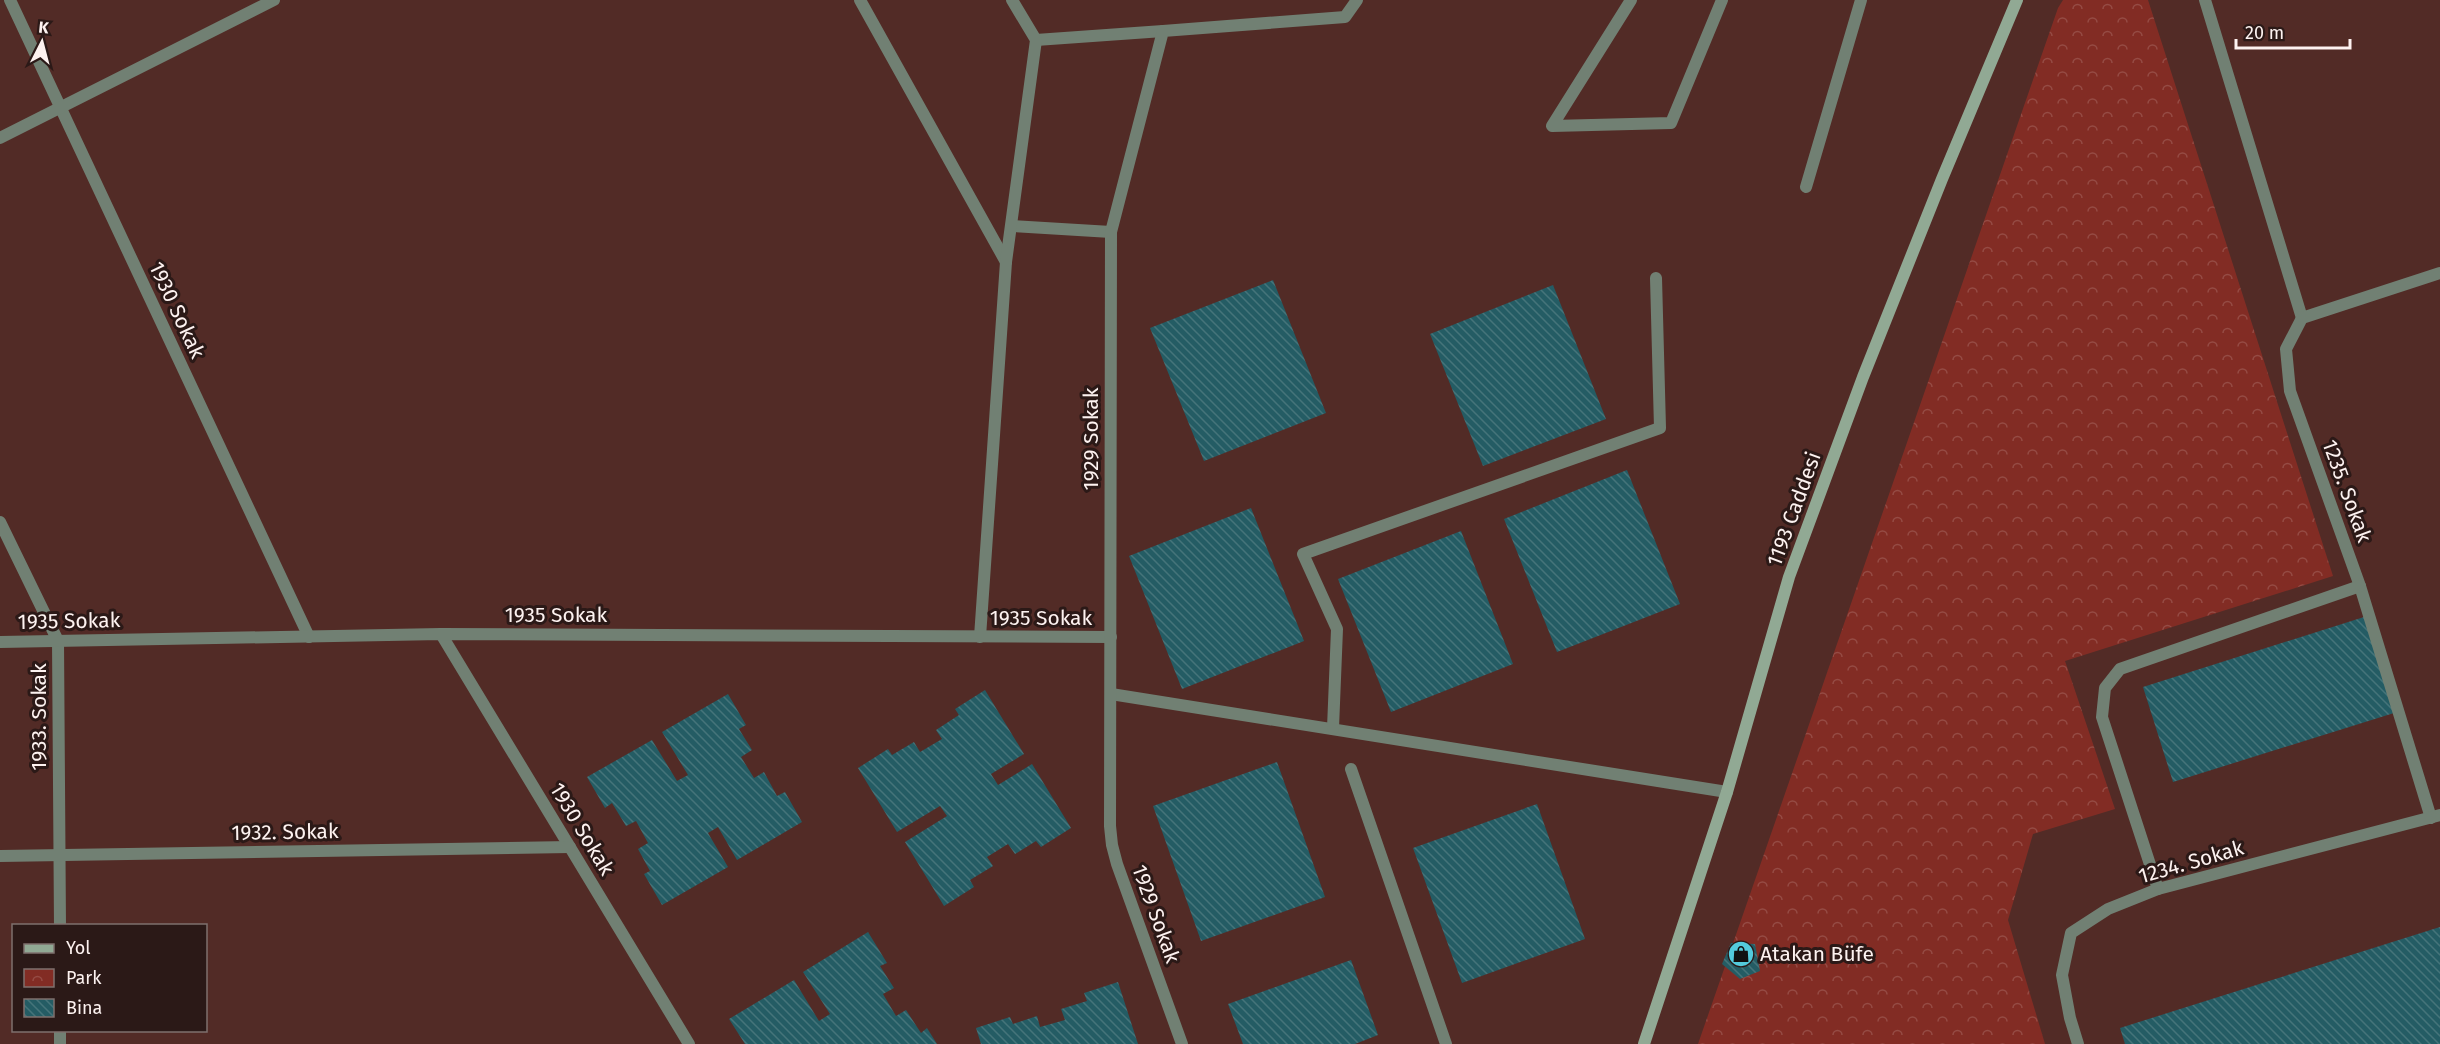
<svg xmlns="http://www.w3.org/2000/svg" width="2440" height="1044" viewBox="0 0 2440 1044" font-family="'Fira Sans',sans-serif">
	<style>
		.park { fill: url(#park-crowns) }
		.building { fill: url(#building-back-hatch) }
		.lines { fill: none; stroke-linecap: round; stroke-linejoin: round }
		.lane { stroke: #718073; stroke-width: 12 }
		.street { stroke: #718073; stroke-width: 12 }
		.secondary { stroke: #91a994; stroke-width: 12 }
		.labels { text-anchor: middle; stroke-width: 6; stroke-linejoin: round; paint-order: stroke }
		.street-label { font-size: 21px; fill: #fdf2f0; stroke: #2b1917 }
		.poi-label { font-size: 21px; fill: #fdf2f0; stroke: #2b1917; text-anchor: start }
	</style>
	<defs>
		<pattern id="park-crowns" width="20" height="18" patternUnits="userSpaceOnUse" patternTransform="scale(1.5)"><rect width="20" height="18" fill="#822c24"/><path d="M2 6a3 3 0 1 1 6 0M12 15a3 3 0 1 1 6 0" fill="none" stroke="#954b44"/></pattern>
		<pattern id="building-back-hatch" width="6" height="6" patternUnits="userSpaceOnUse" patternTransform="scale(1.5)"><rect width="6" height="6" fill="#245c64"/><path d="M-1 5l2 2M0 0l6 6M5-1l2 2" fill="none" stroke="#45747a"/></pattern>
	</defs>
	<rect width="100%" height="100%" fill="#522b26"/>
	<!-- park -->
	<path class="park" d="M 2063,0 L 2148,0 L 2333,576 L 2065,661 L 2115,809 L 2033,834 L 2008,920 L 2045,1044 L 1698,1044 L 2058,8 Z"/>
	<!-- building -->
	<g class="building">
		<path d="M 1273,280 L 1326,413 L 1204,461 L 1150,328 Z"/>
		<path d="M 1553,285 L 1606,419 L 1483,466 L 1430,334 Z"/>
		<path d="M 1627,470 L 1680,604 L 1557,652 L 1504,519 Z"/>
		<path d="M 1251,508 L 1304,641 L 1182,689 L 1129,556 Z"/>
		<path d="M 1461,531 L 1513,664 L 1391,712 L 1338,579 Z"/>
		<path d="M 2364,617 L 2394,713 L 2173,782 L 2143,687 Z"/>
		<path d="M 985,690 L 1024,754 L 991,774 L 998,785 L 1032,764 L 1071,828 L 1041,847 L 1036,841 L 1015,854 L 1008,844 L 987,857 L 993,866 L 970,880 L 974,887 L 944,906 L 905,842 L 947,816 L 940,806 L 897,832 L 858,768 L 888,749 L 892,755 L 914,742 L 920,752 L 942,739 L 936,730 L 959,715 L 955,709 Z"/>
		<path d="M 728,694 L 746,725 L 739,729 L 752,750 L 741,757 L 754,778 L 764,772 L 777,796 L 785,792 L 802,822 L 737,860 L 718,827 L 708,833 L 728,867 L 662,905 L 644,874 L 650,871 L 638,849 L 648,843 L 636,821 L 626,826 L 612,803 L 605,808 L 587,777 L 652,740 L 677,781 L 688,775 L 662,732 Z"/>
		<path d="M 1277,762 L 1325,897 L 1201,941 L 1153,806 Z"/>
		<path d="M 1537,804 L 1585,939 L 1462,983 L 1413,848 Z"/>
		<path d="M 2440,927 L 2440,1044 L 2125,1044 L 2120,1028 Z"/>
		<path d="M 868,932 L 887,963 L 880,966 L 894,988 L 883,994 L 896,1016 L 906,1010 L 921,1033 L 927,1028 L 937,1044 L 745,1044 L 729,1019 L 794,980 L 819,1021 L 830,1014 L 803,972 Z"/>
		<path d="M 1731,943 L 1755,944 L 1760,971 L 1740,979 L 1722,964 Z"/>
		<path d="M 1351,960 L 1378,1035 L 1355,1044 L 1243,1044 L 1228,1004 Z"/>
		<path d="M 1118,982 L 1138,1044 L 981,1044 L 976,1028 L 1010,1017 L 1013,1024 L 1037,1016 L 1040,1027 L 1065,1020 L 1061,1009 L 1087,1001 L 1084,993 Z"/>
	</g>
	<g class="lines">
		<!-- lane -->
		<g class="lane">
			<path d="M 2205,0 L 2302,318"/>
			<path d="M 2431,818 L 2360,586 L 2290,391 L 2286,349 L 2302,318 L 2440,273"/>
			<path d="M 2158,889 L 2102,717 L 2105,688 L 2120,669 L 2360,586"/>
			<path d="M 2078,1044 L 2070,1018 L 2062,975 L 2071,933 L 2108,909 L 2158,889 L 2440,815"/>
		</g>
		<!-- street -->
		<g class="street">
			<path d="M 10,0 L 309,637"/>
			<path d="M 860,0 L 1006,262"/>
			<path d="M 1631,0 L 1552,126 L 1671,123 L 1722,0"/>
			<path d="M 1036,40 L 1163,31"/>
			<path d="M 0,138 L 274,0"/>
			<path d="M 1806,187 L 1861,0"/>
			<path d="M 1012,226 L 1111,232"/>
			<path d="M 0,522 L 58,641 L 60,926"/>
			<path d="M 441,634 L 689,1044"/>
			<path d="M 980,637 L 1006,262 L 1036,40 L 1012,0"/>
			<path d="M 0,642 L 441,634 L 1111,637"/>
			<path d="M 1111,694 L 1727,792"/>
			<path d="M 1333,728 L 1337,629 L 1303,554 L 1660,428 L 1656,278"/>
			<path d="M 1351,769 L 1446,1044"/>
			<path d="M 0,856 L 570,847"/>
			<path d="M 60,1030 L 60,1044"/>
			<path d="M 1182,1044 L 1117,864 L 1112,845 L 1110,826 L 1111,232 L 1163,31 L 1345,17 L 1357,0"/>
		</g>
		<!-- secondary -->
		<path class="secondary" d="M 1644,1044 L 1727,792 L 1789,577 L 1863,377 L 1942,179 L 2017,0"/>
	</g>
	<!-- icons -->
	<defs>
		<g id="shop-disc" transform="scale(1.35)"><circle r="9.5" fill="#53cadc" stroke="#2b1917"/><path d="M-5-2.5h2.3a2.7 3.5 0 0 1 5.4 0H5L5.5 6h-11ZM-1.5-2.5h3a1.5 2.3 0 0 0-3 0Z" fill="#111"/></g>
	</defs>
	<g fill-rule="evenodd">
		<use href="#shop-disc" x="1741" y="954"/>
	</g>
	<g class="labels">
		<!-- street labels -->
		<g class="street-label">
			<text transform="translate(177 310) rotate(65)" y="7">1930 Sokak</text>
			<text transform="translate(1091 439) rotate(-90)" y="7">1929 Sokak</text>
			<text transform="translate(2347 491) rotate(70)" y="7">1235. Sokak</text>
			<text transform="translate(1794 509) rotate(-70)" y="7">1193 Caddesi</text>
			<text x="556" y="622">1935 Sokak</text>
			<text x="1041" y="625">1935 Sokak</text>
			<text transform="translate(69 621) rotate(-1)" y="7">1935 Sokak</text>
			<text transform="translate(39 717) rotate(-90)" y="7">1933. Sokak</text>
			<text transform="translate(582 829) rotate(59)" y="7">1930 Sokak</text>
			<text transform="translate(285 832) rotate(-1)" y="7">1932. Sokak</text>
			<text transform="translate(2191 862) rotate(-16)" y="7">1234. Sokak</text>
			<text transform="translate(1156 914) rotate(70)" y="7">1929 Sokak</text>
		</g>
		<!-- poi labels -->
		<g class="poi-label">
			<text x="1760" y="961">Atakan Büfe</text>
		</g>
	</g>
	<!-- legend -->
	<rect x="12" y="924" width="195" height="108" fill="#2b1917" stroke="#7f706e" stroke-width="1.5"/>
	<rect x="24" y="944" width="30" height="9" fill="#91a994" stroke="#7f706e" stroke-width="1.5"/>
	<text x="66" y="954" font-size="18" fill="#fdf2f0">Yol</text>
	<rect x="24" y="969" width="30" height="18" fill="url(#park-crowns)" stroke="#7f706e" stroke-width="1.5"/>
	<text x="66" y="984" font-size="18" fill="#fdf2f0">Park</text>
	<rect x="24" y="999" width="30" height="18" fill="url(#building-back-hatch)" stroke="#7f706e" stroke-width="1.5"/>
	<text x="66" y="1014" font-size="18" fill="#fdf2f0">Bina</text>
	<!-- north arrow -->
	<g transform="translate(42 42) rotate(6)" stroke="#2b1917" stroke-width="4.5" paint-order="stroke">
	<path d="M0-4.5L10 22L0 15L-10 22Z" fill="#fdf2f0"/>
	<text y="-9" font-size="16" font-weight="bold" text-anchor="middle" fill="#fdf2f0">K</text>
	</g>
	<!-- scale -->
	<path d="M2236 39v9h114v-9" fill="none" stroke="#fdf2f0" stroke-width="3"/>
	<text x="2245" y="39" font-size="18" fill="#fdf2f0" stroke="#2b1917" stroke-width="4.5" paint-order="stroke">20 m</text>
</svg>
